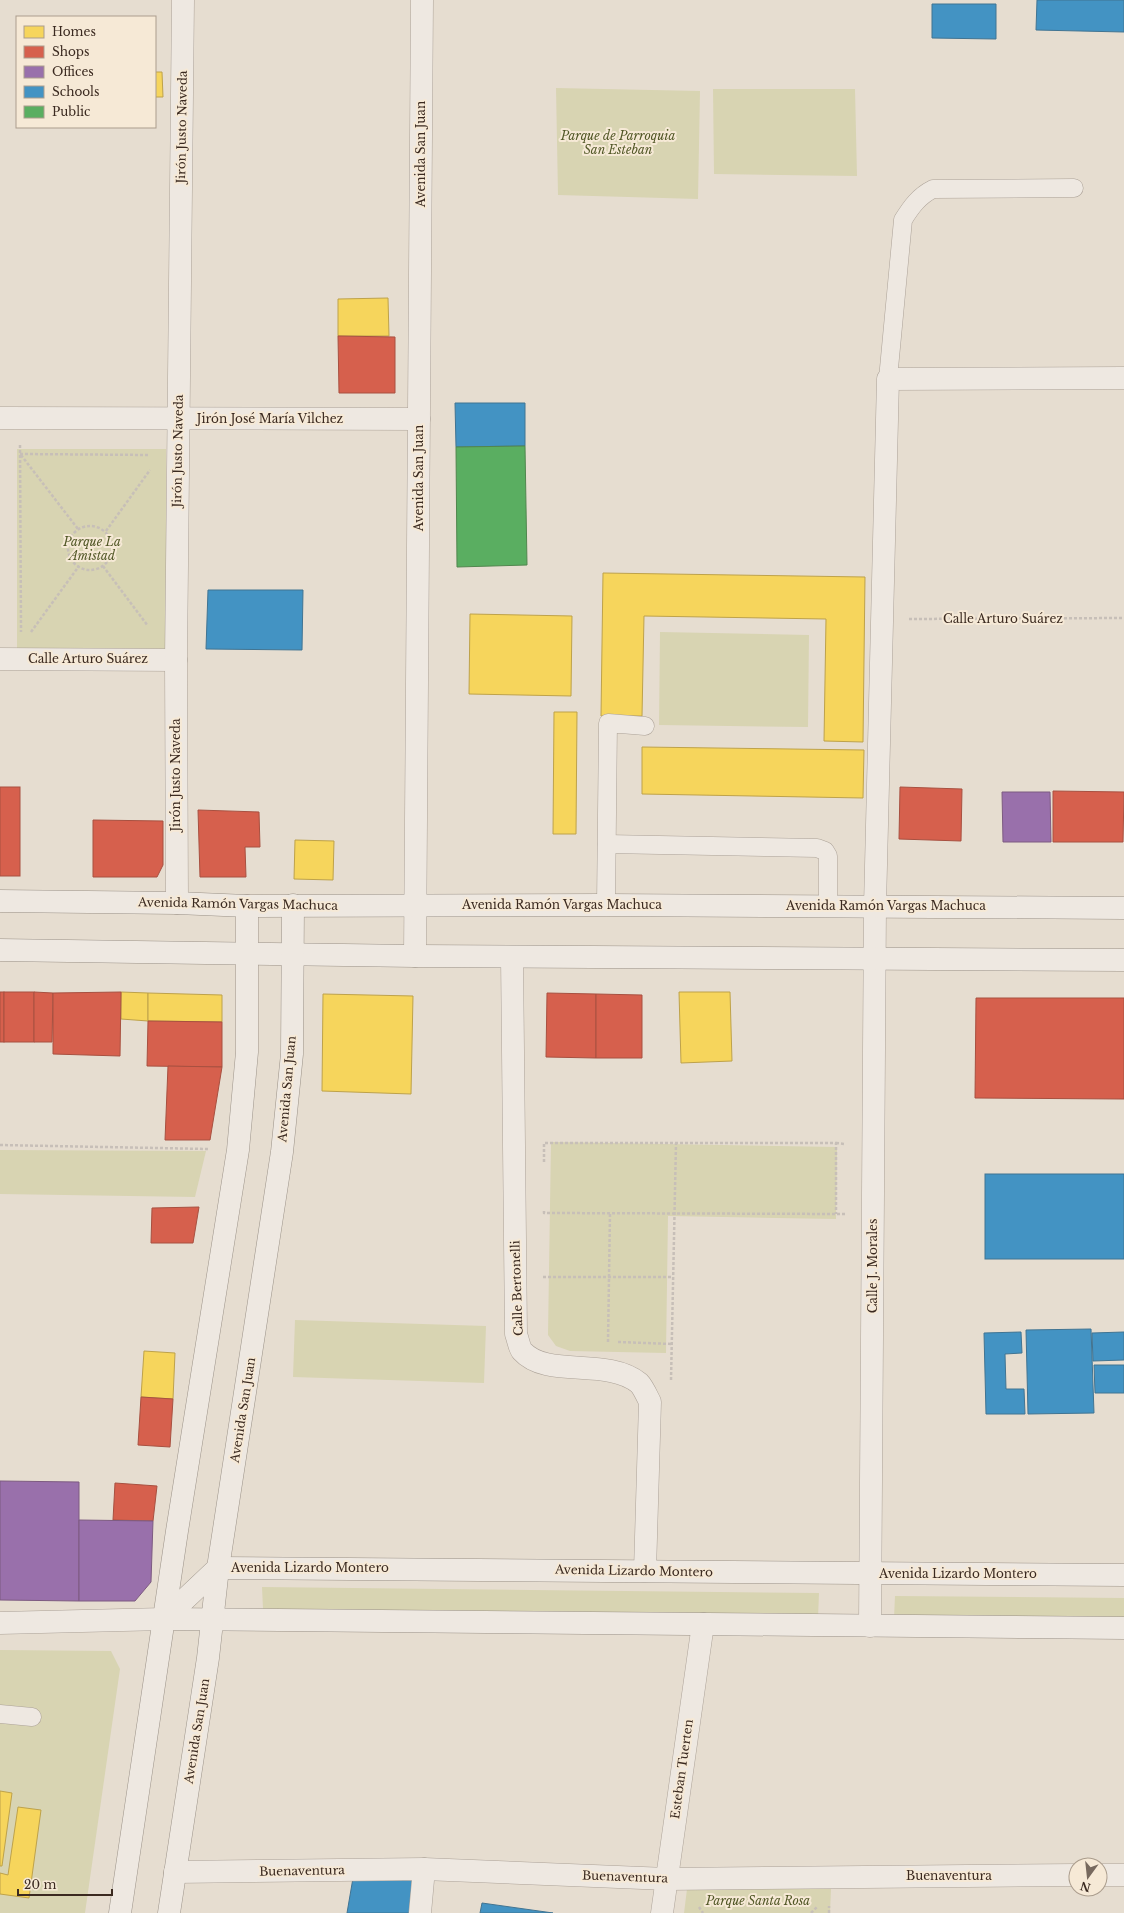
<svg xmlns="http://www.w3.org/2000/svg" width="1124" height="1913" viewBox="0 0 1124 1913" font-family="'Libre Baskerville',serif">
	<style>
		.green { fill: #d8d4b2 }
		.homes { fill: #f6d55c; stroke: #bea24a }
		.shops { fill: #d6604d; stroke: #a85040 }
		.offices { fill: #9970ab; stroke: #7d5b81 }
		.schools { fill: #4393c3; stroke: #417492 }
		.public { fill: #5aae61; stroke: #51864e }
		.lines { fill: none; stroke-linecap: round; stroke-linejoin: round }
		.lane-casing { stroke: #aca298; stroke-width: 19 }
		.street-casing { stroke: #aca298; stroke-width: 23 }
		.secondary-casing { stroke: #9b9288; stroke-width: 23 }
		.path { stroke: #c7bfb8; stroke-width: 2.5; stroke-dasharray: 3 2; stroke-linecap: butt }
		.lane { stroke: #eee8e1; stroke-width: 18 }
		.street { stroke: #eee8e1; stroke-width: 22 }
		.secondary { stroke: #eee8e1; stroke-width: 22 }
		.labels { text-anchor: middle; stroke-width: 4; stroke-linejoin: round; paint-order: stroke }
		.street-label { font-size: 12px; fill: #3b2a20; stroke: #f6e9d6 }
		.park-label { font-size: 12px; font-style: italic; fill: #515726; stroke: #f6e9d6 }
	</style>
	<rect width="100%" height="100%" fill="#e6ddd0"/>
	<!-- green -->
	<g class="green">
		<path d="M 556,88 L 700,91 L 698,199 L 558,195 Z"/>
		<path d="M 713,89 L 855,89 L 857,176 L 714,174 Z"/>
		<path d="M 17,449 L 166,449 L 166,649 L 17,648 Z"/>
		<path d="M 660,632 L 809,635 L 808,727 L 659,725 Z"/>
		<path d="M 551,1142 L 837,1147 L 836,1219 L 668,1216 L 666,1353 L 570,1351 L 556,1346 L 548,1335 Z"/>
		<path d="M 0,1150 L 206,1151 L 195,1197 L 0,1194 Z"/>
		<path d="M 295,1320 L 486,1326 L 484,1383 L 293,1377 Z"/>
		<path d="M 262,1587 L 819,1593 L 818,1618 L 263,1609 Z"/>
		<path d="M 895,1596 L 1124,1598 L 1124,1620 L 894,1618 Z"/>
		<path d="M 0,1650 L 111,1651 L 120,1669 L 85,1913 L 0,1913 Z"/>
		<path d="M 687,1889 L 831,1889 L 830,1913 L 684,1913 Z"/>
	</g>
	<!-- homes -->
	<g class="homes">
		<path d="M 155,72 L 162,72 L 163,97 L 155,97 Z"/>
		<path d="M 388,298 L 389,336 L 338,336 L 338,299 Z"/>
		<path d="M 603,573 L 865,577 L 863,742 L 824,741 L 826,619 L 644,616 L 642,716 L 601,716 Z"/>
		<path d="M 470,614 L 572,616 L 571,696 L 469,694 Z"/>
		<path d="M 554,712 L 577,712 L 576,834 L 553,834 Z"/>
		<path d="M 642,747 L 864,750 L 863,798 L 642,794 Z"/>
		<path d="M 295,840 L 334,841 L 333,880 L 294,879 Z"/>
		<path d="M 121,992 L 148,993 L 148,1021 L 121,1019 Z"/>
		<path d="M 679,992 L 730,992 L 732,1061 L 681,1063 Z"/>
		<path d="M 148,993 L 222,995 L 222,1022 L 148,1021 Z"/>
		<path d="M 323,994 L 413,996 L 411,1094 L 322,1091 Z"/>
		<path d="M 144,1351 L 175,1353 L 173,1399 L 141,1397 Z"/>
		<path d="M 0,1791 L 12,1793 L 2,1866 L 0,1866 Z"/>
		<path d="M 18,1807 L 41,1810 L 29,1898 L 0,1894 L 0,1873 L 8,1875 Z"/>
	</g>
	<!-- shops -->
	<g class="shops">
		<path d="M 338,336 L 395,337 L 395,393 L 339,393 Z"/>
		<rect x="0" y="787" width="20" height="89"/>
		<path d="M 900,787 L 962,789 L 961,841 L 899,839 Z"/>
		<path d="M 1053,791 L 1124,792 L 1123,842 L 1053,842 Z"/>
		<path d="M 198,810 L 259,812 L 260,847 L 245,847 L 246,877 L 200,877 Z"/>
		<path d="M 93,820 L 163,821 L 163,865 L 157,877 L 93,877 Z"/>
		<rect x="0" y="992" width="4" height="50"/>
		<rect x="4" y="992" width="30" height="50"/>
		<path d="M 34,992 L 53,993 L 52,1042 L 34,1042 Z"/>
		<path d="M 121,992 L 120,1056 L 53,1054 L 53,993 Z"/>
		<path d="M 547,993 L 596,994 L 596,1058 L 546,1057 Z"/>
		<path d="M 596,994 L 642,995 L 642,1058 L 596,1058 Z"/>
		<path d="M 976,998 L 1124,998 L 1124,1099 L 975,1098 Z"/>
		<path d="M 148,1021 L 222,1022 L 222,1067 L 147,1066 Z"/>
		<path d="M 168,1066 L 222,1067 L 210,1140 L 165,1140 Z"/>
		<path d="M 199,1207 L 193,1243 L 151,1243 L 152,1208 Z"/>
		<path d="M 141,1397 L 173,1399 L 170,1447 L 138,1445 Z"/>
		<path d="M 115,1483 L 157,1486 L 153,1521 L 113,1520 Z"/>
	</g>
	<!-- offices -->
	<g class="offices">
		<path d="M 1002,792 L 1050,792 L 1051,842 L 1003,842 Z"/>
		<path d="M 0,1481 L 79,1482 L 79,1601 L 0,1600 Z"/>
		<path d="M 79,1520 L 153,1521 L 151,1582 L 135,1601 L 79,1601 Z"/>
	</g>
	<!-- schools -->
	<g class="schools">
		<path d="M 1037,0 L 1124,0 L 1124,32 L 1036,30 Z"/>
		<path d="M 932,4 L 996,4 L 996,39 L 932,38 Z"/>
		<path d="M 455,403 L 525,403 L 525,446 L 456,447 Z"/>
		<path d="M 208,590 L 303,590 L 302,650 L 206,649 Z"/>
		<rect x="985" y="1174" width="139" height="85"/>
		<path d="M 1091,1329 L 1094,1413 L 1028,1414 L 1026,1330 Z"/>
		<path d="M 1021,1332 L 1022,1353 L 1005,1354 L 1006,1389 L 1024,1389 L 1025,1414 L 986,1414 L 984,1333 Z"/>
		<path d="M 1124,1332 L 1124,1360 L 1093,1361 L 1092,1333 Z"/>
		<path d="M 1094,1365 L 1124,1365 L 1124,1393 L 1095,1393 Z"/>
		<path d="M 353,1878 L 419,1879 L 413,1913 L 347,1913 Z"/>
		<path d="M 482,1903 L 553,1913 L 480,1913 Z"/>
	</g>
	<!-- public -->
	<path class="public" d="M 525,446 L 527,565 L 457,567 L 456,447 Z"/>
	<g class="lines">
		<!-- lane casing -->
		<g class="lane-casing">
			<g id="lane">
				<path d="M 888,379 L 903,220 C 911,207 919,196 933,189 L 1074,188"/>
				<path d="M 607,844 L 817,848 L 825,851 L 828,856 L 828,906"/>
				<path d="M 606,905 L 608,723 L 645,726"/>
				<path d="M 0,1714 L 32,1717"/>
			</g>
		</g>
		<!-- street casing -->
		<g class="street-casing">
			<g id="street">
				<path d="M 0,418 L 419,419"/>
				<path d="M 0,659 L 176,660"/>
				<path d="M 177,903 L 176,660 L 183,0"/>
				<path d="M 415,956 L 422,0"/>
				<path d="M 512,957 L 516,1334 C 518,1339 519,1347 522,1351 C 547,1379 607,1357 639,1383 C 643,1387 647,1396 650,1402 L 645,1571"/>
				<path d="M 0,1623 L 164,1619"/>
				<path d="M 870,1626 L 875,906 L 888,379 L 1124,378"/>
				<path d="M 175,1872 L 424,1869 L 667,1879 L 1076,1875"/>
				<path d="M 1100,1875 L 1124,1875"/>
				<path d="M 420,1913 L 424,1869"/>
				<path d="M 662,1913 L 703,1624"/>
			</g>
		</g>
		<!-- secondary casing -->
		<g class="secondary-casing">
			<g id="secondary">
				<path d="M 0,901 L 177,903 L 247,906 L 606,905 L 1124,908"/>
				<path d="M 0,950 L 415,956 L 1124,960"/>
				<path d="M 164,1619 L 218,1568 L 1124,1575"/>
				<path d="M 164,1619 L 1124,1628"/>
				<path d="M 120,1913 L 177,1531 L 238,1150 L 247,1052 L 247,906"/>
				<path d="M 169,1913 L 208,1658 L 218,1568 L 282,1152 L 292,1054 L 293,905"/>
			</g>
		</g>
		<!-- path -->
		<g class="path">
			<path d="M 20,445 L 21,632"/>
			<path d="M 20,454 L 150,455"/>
			<path d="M 21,455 L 78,529"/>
			<circle cx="90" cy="548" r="22"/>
			<path d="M 106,531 L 150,470"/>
			<path d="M 103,566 L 148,626"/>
			<path d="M 909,619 L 1124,618"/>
			<path d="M 31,632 L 79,566"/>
			<path d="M 836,1143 L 845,1144"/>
			<path d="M 0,1145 L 209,1149"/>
			<path d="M 544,1162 L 544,1143 L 836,1143 L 836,1214"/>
			<path d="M 544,1211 L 544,1213 L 845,1214"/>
			<path d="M 543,1277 L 673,1277"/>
			<path d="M 608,1342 L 610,1213"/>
			<path d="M 618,1342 L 672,1344"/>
			<path d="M 671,1380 L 676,1143"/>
			<path d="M 699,1907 L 703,1913"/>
			<path d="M 811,1913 L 818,1906"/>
			<path d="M 829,1913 L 829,1906"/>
		</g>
		<!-- lane -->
		<use href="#lane" class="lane"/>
		<!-- street -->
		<use href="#street" class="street"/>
		<!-- secondary -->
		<use href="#secondary" class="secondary"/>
	</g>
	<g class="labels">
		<!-- street labels -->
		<g class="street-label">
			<text transform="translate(182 127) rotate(-89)" y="4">Jirón Justo Naveda</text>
			<text transform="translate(421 154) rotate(-90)" y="4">Avenida San Juan</text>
			<text x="270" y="423">Jirón José María Vilchez</text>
			<text transform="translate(178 451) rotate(-89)" y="4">Jirón Justo Naveda</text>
			<text transform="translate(419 478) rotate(-90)" y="4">Avenida San Juan</text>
			<text x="1003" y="623">Calle Arturo Suárez</text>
			<text x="88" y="663">Calle Arturo Suárez</text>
			<text transform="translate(176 775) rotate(-90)" y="4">Jirón Justo Naveda</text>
			<text transform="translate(238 904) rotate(1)" y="4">Avenida Ramón Vargas Machuca</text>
			<text x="562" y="909">Avenida Ramón Vargas Machuca</text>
			<text x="886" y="910">Avenida Ramón Vargas Machuca</text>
			<text transform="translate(287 1089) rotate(-85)" y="4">Avenida San Juan</text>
			<text transform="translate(873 1266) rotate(-90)" y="4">Calle J. Morales</text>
			<text transform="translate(517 1288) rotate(-92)" y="4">Calle Bertonelli</text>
			<text transform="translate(243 1410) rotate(-81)" y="4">Avenida San Juan</text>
			<text x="310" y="1572">Avenida Lizardo Montero</text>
			<text transform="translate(634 1571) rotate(1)" y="4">Avenida Lizardo Montero</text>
			<text x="958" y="1578">Avenida Lizardo Montero</text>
			<text transform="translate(197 1731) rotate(-81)" y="4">Avenida San Juan</text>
			<text transform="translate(682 1769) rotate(-82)" y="4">Esteban Tuerten</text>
			<text transform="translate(302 1871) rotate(-1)" y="4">Buenaventura</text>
			<text x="949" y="1880">Buenaventura</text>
			<text transform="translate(625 1877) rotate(2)" y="4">Buenaventura</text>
		</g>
		<!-- park labels -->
		<g class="park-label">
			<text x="618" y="140">Parque de Parroquia<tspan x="618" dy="14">San Esteban</tspan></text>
			<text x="92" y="546">Parque La<tspan x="92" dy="14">Amistad</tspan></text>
			<text x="758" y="1905">Parque Santa Rosa</text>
		</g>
	</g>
	<!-- legend -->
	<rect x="16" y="16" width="140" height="112" fill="#f6e9d6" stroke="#ab9d8d"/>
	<rect x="24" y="26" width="20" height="12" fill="#f6d55c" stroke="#ab9d8d"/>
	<text x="52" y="36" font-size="12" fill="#3b2a20">Homes</text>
	<rect x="24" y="46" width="20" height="12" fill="#d6604d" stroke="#ab9d8d"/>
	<text x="52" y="56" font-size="12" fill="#3b2a20">Shops</text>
	<rect x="24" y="66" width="20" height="12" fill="#9970ab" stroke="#ab9d8d"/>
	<text x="52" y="76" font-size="12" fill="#3b2a20">Offices</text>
	<rect x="24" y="86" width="20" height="12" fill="#4393c3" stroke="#ab9d8d"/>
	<text x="52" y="96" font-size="12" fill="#3b2a20">Schools</text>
	<rect x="24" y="106" width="20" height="12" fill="#5aae61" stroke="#ab9d8d"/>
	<text x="52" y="116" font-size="12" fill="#3b2a20">Public</text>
	<!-- north arrow -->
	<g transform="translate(1088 1877) rotate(195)"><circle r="19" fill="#f6e9d6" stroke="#ab9d8d"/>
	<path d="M0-3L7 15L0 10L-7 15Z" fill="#77695e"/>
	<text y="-6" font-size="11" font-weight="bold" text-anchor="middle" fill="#3b2a20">N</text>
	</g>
	<!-- scale -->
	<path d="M18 1889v6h94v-6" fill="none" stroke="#3b2a20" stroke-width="2"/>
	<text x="24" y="1889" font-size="12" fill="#3b2a20" stroke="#f6e9d6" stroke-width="3" paint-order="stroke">20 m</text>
</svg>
